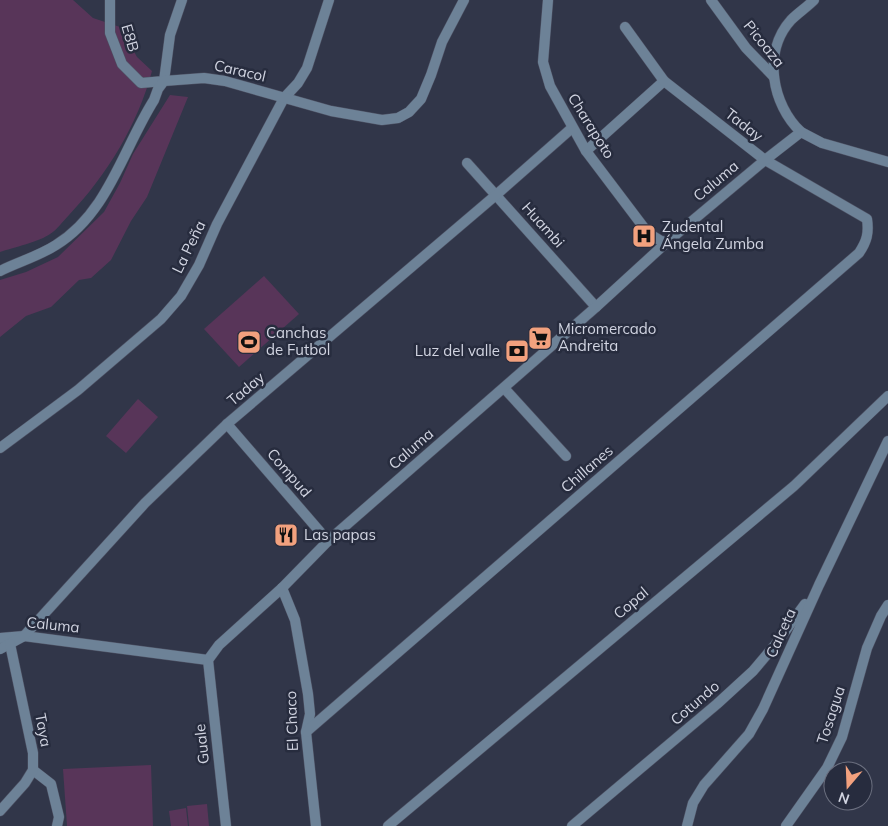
<svg xmlns="http://www.w3.org/2000/svg" width="888" height="826" viewBox="0 0 888 826" font-family="Mulish,sans-serif">
	<style>
		.green { fill: #583559 }
		.lines { fill: none; stroke-linecap: round; stroke-linejoin: round }
		.minor-casing { stroke: #4e5264; stroke-width: 11 }
		.tertiary-casing { stroke: #4e5264; stroke-width: 11 }
		.minor { stroke: #6d8297; stroke-width: 10 }
		.tertiary { stroke: #6d8297; stroke-width: 10 }
		.labels { text-anchor: middle; stroke-width: 5; stroke-linejoin: round; paint-order: stroke }
		.street-label { font-size: 15px; fill: #d1d4e1; stroke: #272c3e }
		.poi-label { font-size: 15px; fill: #d1d4e1; stroke: #272c3e; text-anchor: start }
	</style>
	<rect width="100%" height="100%" fill="#313649"/>
	<!-- green -->
	<g class="green">
		<path d="M 0,0 L 73,0 L 93,18 L 120,27 L 137,57 L 152,71 C 138,124 107,175 69,215 C 63,221 57,230 50,234 C 41,241 12,248 0,252 Z"/>
		<path d="M 170,95 L 188,97 L 147,197 L 131,221 L 111,260 L 91,278 L 79,280 L 51,307 L 26,316 L 0,337 L 0,280 L 26,272 L 58,257 L 104,212 L 120,183 L 133,154 Z"/>
		<path d="M 264,276 L 299,314 L 239,367 L 204,329 Z"/>
		<path d="M 138,399 L 158,417 L 126,453 L 106,436 Z"/>
		<path d="M 151,765 L 153,826 L 67,826 L 63,769 Z"/>
		<path d="M 207,804 L 209,826 L 189,826 L 187,806 Z"/>
		<path d="M 186,808 L 188,826 L 171,826 L 169,811 Z"/>
	</g>
	<g class="lines">
		<!-- minor casing -->
		<g class="minor-casing">
			<g id="minor">
				<path d="M 110,0 L 110,33 L 122,64 L 141,83 L 164,81 L 170,35 L 182,0"/>
				<path d="M 711,0 L 746,48 L 774,77"/>
				<path d="M 801,132 C 772,105 762,52 791,20 C 798,13 807,7 814,0"/>
				<path d="M 586,151 L 664,81"/>
				<path d="M 467,163 L 596,307"/>
				<path d="M 504,388 L 566,456"/>
				<path d="M 227,424 L 328,541"/>
				<path d="M 0,448 L 78,390 L 161,319 L 181,296 L 199,265 L 217,224 L 284,98 L 298,83 L 307,68 L 329,0"/>
				<path d="M 282,588 L 295,620 L 308,694 L 310,714 L 306,732 L 316,826"/>
				<path d="M 0,638 L 24,636 L 208,660"/>
				<path d="M 0,649 L 24,636 L 145,503 L 227,424 L 496,195 L 572,128"/>
				<path d="M 306,732 L 859,253 C 867,241 869,233 867,219 L 765,160 L 664,81 L 625,27"/>
				<path d="M 33,770 L 51,784 L 59,817 L 57,826"/>
				<path d="M 0,811 L 25,783 L 33,770 L 33,753 L 10,644"/>
				<path d="M 388,826 L 794,486 L 888,396"/>
				<path d="M 572,826 L 717,704 L 753,671 L 775,645 L 805,604"/>
				<path d="M 687,826 L 693,803 L 704,785 L 749,734 L 763,709 L 819,585 L 888,441"/>
				<path d="M 786,826 L 827,768 L 842,737 L 867,648 L 881,616 L 888,605"/>
			</g>
		</g>
		<!-- tertiary casing -->
		<g class="tertiary-casing">
			<g id="tertiary">
				<path d="M 548,0 L 543,62 L 550,86 L 586,151 L 648,233 L 661,241 L 667,242"/>
				<path d="M 0,271 C 18,262 39,256 56,245 C 108,213 123,149 154,100 L 158,89 L 164,81 L 204,78 L 225,81 L 331,111 L 382,120 L 398,118 L 409,112 L 421,99 L 431,75 L 442,42 L 464,0"/>
				<path d="M 226,826 L 208,660 L 219,645 L 282,588 L 328,541 L 596,307 L 667,242 L 765,160 L 801,132 L 822,143 L 888,162"/>
			</g>
		</g>
		<!-- minor -->
		<use href="#minor" class="minor"/>
		<!-- tertiary -->
		<use href="#tertiary" class="tertiary"/>
	</g>
	<!-- icons -->
	<defs>
		<g id="hospital-square" transform="scale(1.25)"><rect x="-9" y="-9" width="18" height="18" rx="4" fill="#f2a17e" stroke="#272c3e"/><path d="M-5-5h3v3.5h4V-5h3V5h-3V1.5h-4V5h-3Z" fill="#111"/></g>
		<g id="supermarket-square" transform="scale(1.25)"><rect x="-9" y="-9" width="18" height="18" rx="4" fill="#f2a17e" stroke="#272c3e"/><path d="M-6-5.5h2.5l.6 2H6L4.5 2H-2.5L-4.4-4H-6ZM-1.5 3.2a1.3 1.3 0 1 0 .1 0ZM3 3.2a1.3 1.3 0 1 0 .1 0Z" fill="#111"/></g>
		<g id="stadium-square" transform="scale(1.25)"><rect x="-9" y="-9" width="18" height="18" rx="4" fill="#f2a17e" stroke="#272c3e"/><path d="M0-5a6.5 5 0 1 0 0 10a6.5 5 0 1 0 0-10ZM-3.5-1.8h7v3.6h-7Z" fill="#111"/></g>
		<g id="bank-square" transform="scale(1.25)"><rect x="-9" y="-9" width="18" height="18" rx="4" fill="#f2a17e" stroke="#272c3e"/><path d="M-6-4H6V4H-6ZM0-2.3a2.3 2.3 0 1 0 0 4.6a2.3 2.3 0 1 0 0-4.6Z" fill="#111"/></g>
		<g id="restaurant-square" transform="scale(1.25)"><rect x="-9" y="-9" width="18" height="18" rx="4" fill="#f2a17e" stroke="#272c3e"/><path d="M-5-6h1v4h1v-4h1v4h1v-4h1v5L-1.5 .5V6h-2V.5L-5-1ZM5-6V6H3V1.5H1.5Q1.5-4 5-6Z" fill="#111"/></g>
	</defs>
	<g fill-rule="evenodd">
		<use href="#hospital-square" x="644" y="236"/>
		<use href="#supermarket-square" x="540" y="338"/>
		<use href="#stadium-square" x="249" y="342"/>
		<use href="#bank-square" x="517" y="351"/>
		<use href="#restaurant-square" x="286" y="535"/>
	</g>
	<g class="labels">
		<!-- street labels -->
		<g class="street-label">
			<text transform="translate(130 38) rotate(74)" y="5">E8B</text>
			<text transform="translate(764 44) rotate(51)" y="5">Picoaza</text>
			<text transform="translate(240 71) rotate(13)" y="5">Caracol</text>
			<text transform="translate(744 125) rotate(38)" y="5">Taday</text>
			<text transform="translate(591 126) rotate(58)" y="5">Charapoto</text>
			<text transform="translate(716 181) rotate(-40)" y="5">Caluma</text>
			<text transform="translate(543 225) rotate(48)" y="5">Huambi</text>
			<text transform="translate(189 247) rotate(-64)" y="5">La Peña</text>
			<text transform="translate(246 389) rotate(-40)" y="5">Taday</text>
			<text transform="translate(411 449) rotate(-41)" y="5">Caluma</text>
			<text transform="translate(587 469) rotate(-41)" y="5">Chillanes</text>
			<text transform="translate(289 473) rotate(49)" y="5">Compud</text>
			<text transform="translate(631 603) rotate(-40)" y="5">Copal</text>
			<text transform="translate(53 625) rotate(6)" y="5">Caluma</text>
			<text transform="translate(781 633) rotate(-66)" y="5">Calceta</text>
			<text transform="translate(695 703) rotate(-41)" y="5">Cotundo</text>
			<text transform="translate(831 715) rotate(-72)" y="5">Tosagua</text>
			<text transform="translate(292 721) rotate(-92)" y="5">El Chaco</text>
			<text transform="translate(43 730) rotate(79)" y="5">Taya</text>
			<text transform="translate(202 744) rotate(-96)" y="5">Guale</text>
		</g>
		<!-- poi labels -->
		<g class="poi-label">
			<text x="662" y="232">Zudental<tspan x="662" dy="17">Ángela Zumba</tspan></text>
			<text x="558" y="334">Micromercado<tspan x="558" dy="17">Andreita</tspan></text>
			<text x="266" y="338">Canchas<tspan x="266" dy="17">de Futbol</tspan></text>
			<text x="500" y="356" text-anchor="end">Luz del valle</text>
			<text x="304" y="540">Las papas</text>
		</g>
	</g>
	<!-- north arrow -->
	<g transform="translate(848 786) rotate(199)"><circle r="24" fill="#272c3e" stroke="#6b6f7f"/>
	<path d="M0-4L9 19L0 12L-9 19Z" fill="#f2a17e"/>
	<text y="-8" font-size="14" font-weight="bold" text-anchor="middle" fill="#d1d4e1">N</text>
	</g>
</svg>
